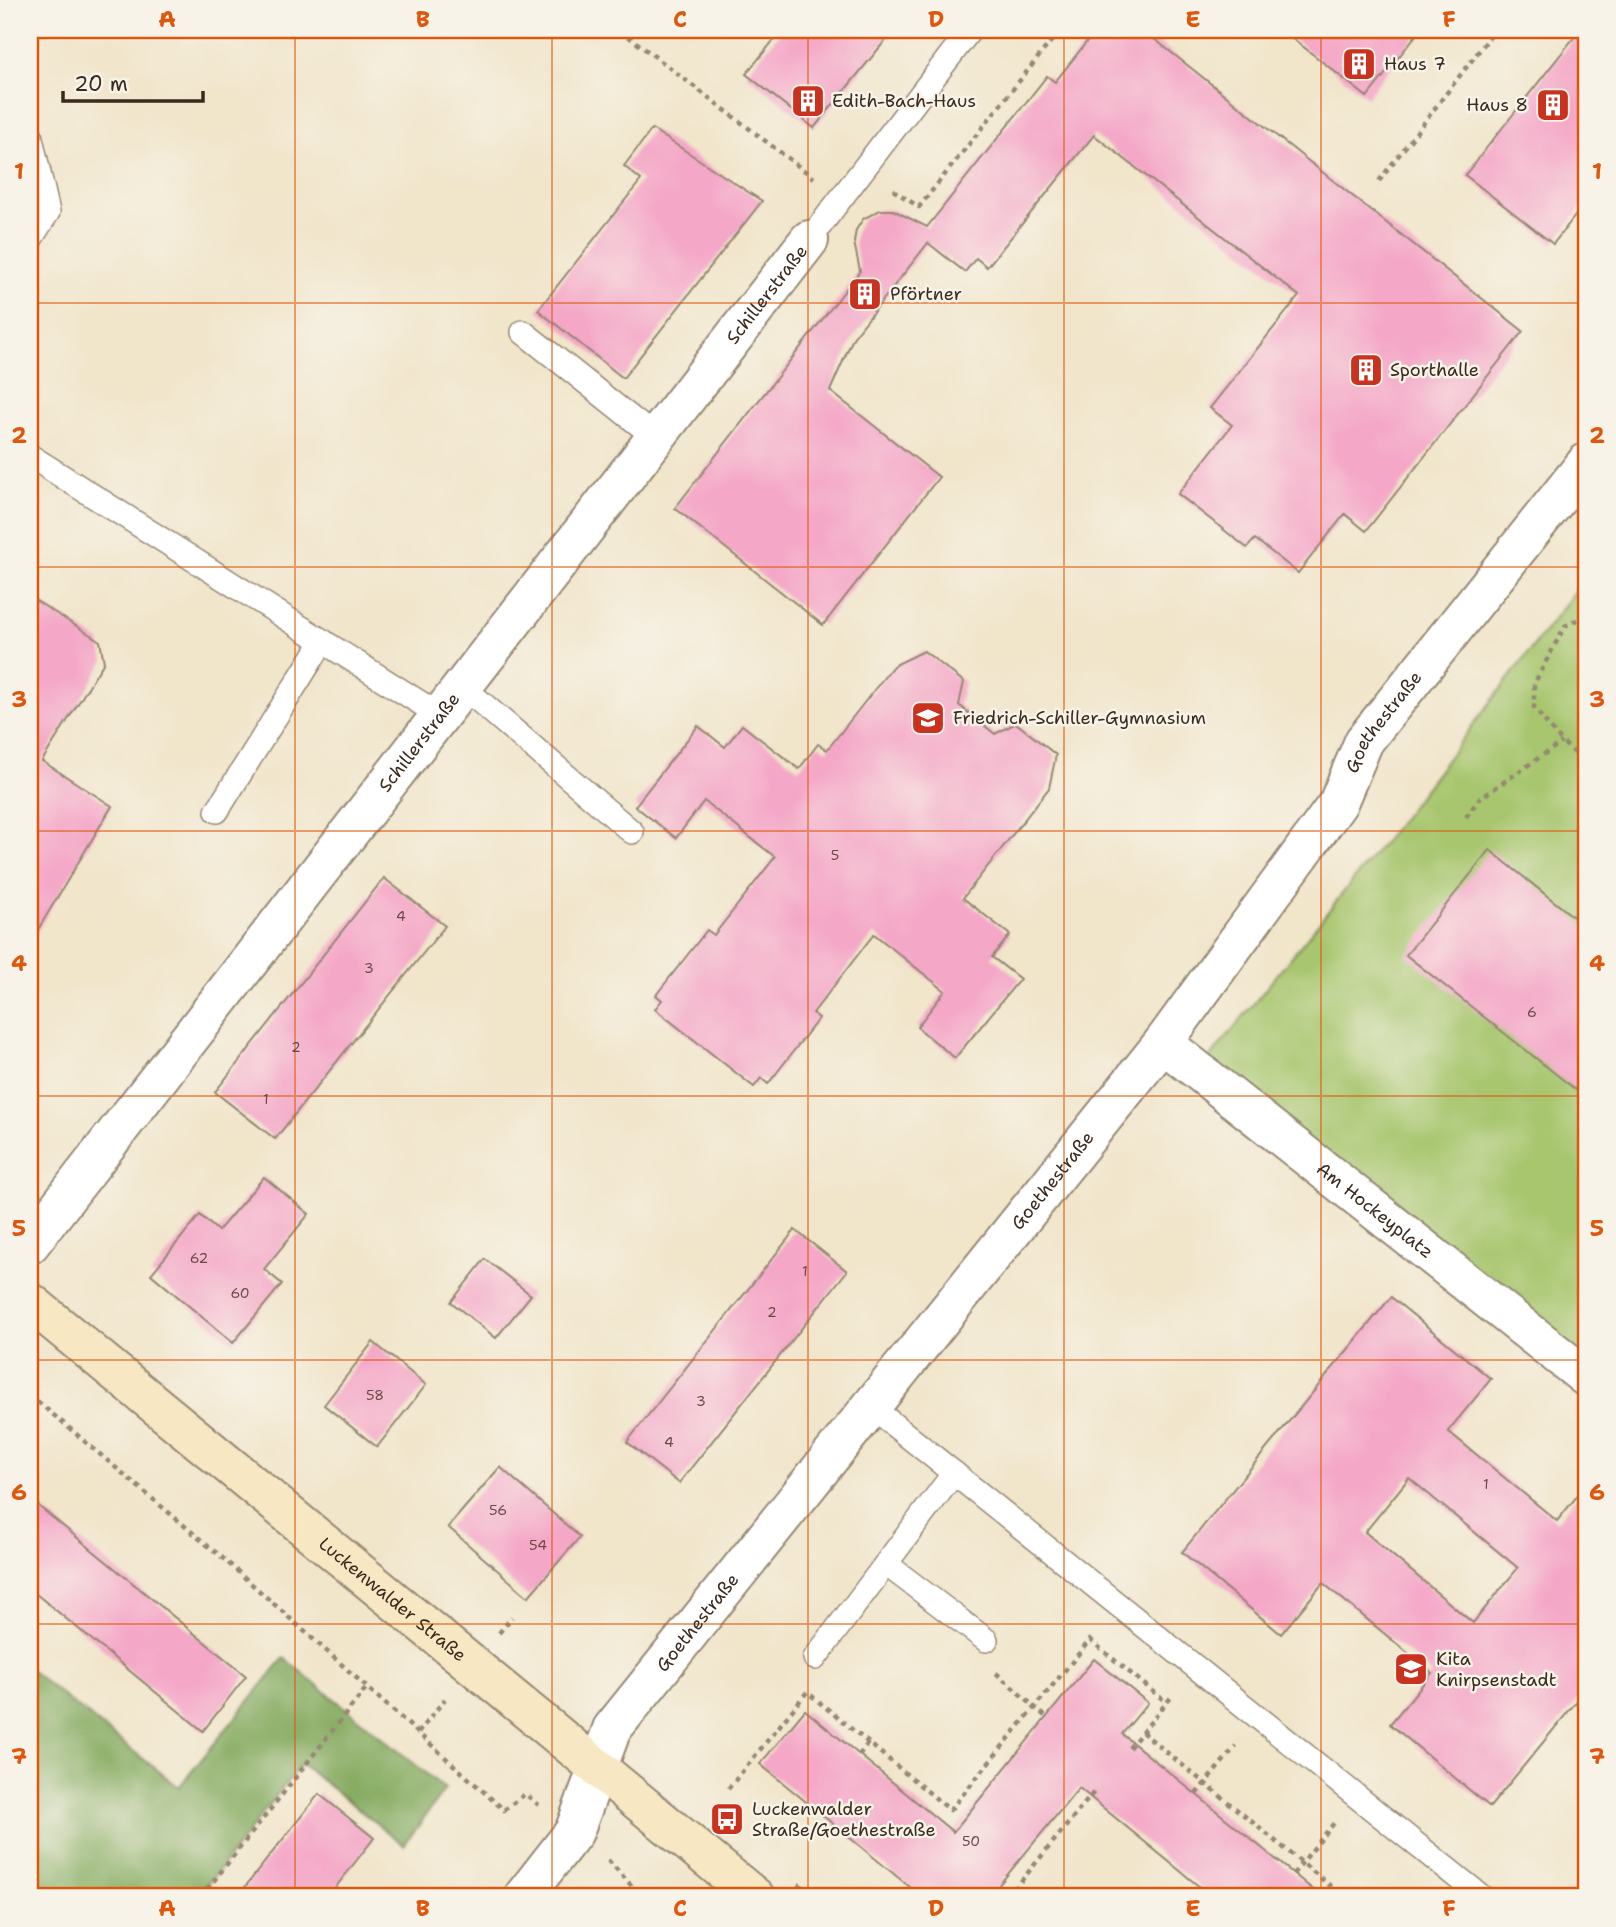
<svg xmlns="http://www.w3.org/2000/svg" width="1616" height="1927" viewBox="0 0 1616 1927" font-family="'Shantell Sans',sans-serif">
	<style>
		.green { fill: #a7c66e; stroke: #717846; stroke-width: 2 }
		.forest { fill: #85ab61; stroke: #606a40; stroke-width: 2 }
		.building { fill: #f4a7c7; fill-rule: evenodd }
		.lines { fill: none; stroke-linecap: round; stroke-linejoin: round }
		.lane-casing { stroke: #968874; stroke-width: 26 }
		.street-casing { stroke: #968874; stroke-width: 42 }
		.secondary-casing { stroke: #968874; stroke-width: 42 }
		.path { stroke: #968874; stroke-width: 4.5; stroke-dasharray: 5 5; stroke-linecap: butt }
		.lane { stroke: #fff; stroke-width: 23 }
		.street { stroke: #fff; stroke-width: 38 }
		.secondary { stroke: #f7e8c3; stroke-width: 38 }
		.grid { fill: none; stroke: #df570d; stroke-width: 2; stroke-opacity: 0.55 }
		.labels { text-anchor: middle; stroke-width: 5; stroke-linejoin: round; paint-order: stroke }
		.number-label { font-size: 14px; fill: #694948 }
		.poi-label { font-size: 18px; fill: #3b2a1e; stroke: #f7f3e8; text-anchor: start }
		.street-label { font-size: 18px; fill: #3b2a1e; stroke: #f7f3e8 }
		.neatline { fill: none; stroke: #df570d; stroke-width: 2.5 }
		.grid-label { font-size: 23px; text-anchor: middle; font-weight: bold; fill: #df570d }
	</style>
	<rect width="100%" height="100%" fill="#f7f3e8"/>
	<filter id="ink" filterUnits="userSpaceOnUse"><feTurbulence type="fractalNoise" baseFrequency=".0143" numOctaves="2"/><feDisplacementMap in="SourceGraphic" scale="14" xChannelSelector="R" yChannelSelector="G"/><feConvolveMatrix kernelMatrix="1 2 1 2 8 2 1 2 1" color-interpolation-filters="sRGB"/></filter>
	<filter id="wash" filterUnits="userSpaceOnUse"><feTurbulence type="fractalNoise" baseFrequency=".00686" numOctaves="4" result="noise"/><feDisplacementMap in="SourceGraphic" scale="28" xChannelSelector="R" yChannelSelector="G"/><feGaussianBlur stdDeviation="1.57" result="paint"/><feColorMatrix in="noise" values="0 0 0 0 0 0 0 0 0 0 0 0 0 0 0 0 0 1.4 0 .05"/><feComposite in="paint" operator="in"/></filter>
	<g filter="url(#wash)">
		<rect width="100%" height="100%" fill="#f1e5ca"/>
		<!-- green -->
		<path class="green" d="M 1586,577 L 1586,1367 L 1201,1069 L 1384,842 Z"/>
		<!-- forest -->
		<path class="forest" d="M 284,1658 L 445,1789 L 404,1845 L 301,1764 L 198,1897 L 30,1897 L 30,1670 L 179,1787 Z"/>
		<g id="blocks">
			<!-- building -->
			<g class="building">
				<path d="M 782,30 L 894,30 L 814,128 L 746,74 Z"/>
				<path d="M 1096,30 L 1143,30 L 1523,331 L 1366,531 L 1345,514 L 1298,573 L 1255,539 L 1247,548 L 1178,494 L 1232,425 L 1210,408 L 1299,296 L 1094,135 L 987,267 L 976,258 L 965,272 L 928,243 L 853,338 L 830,391 L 939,477 L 823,625 L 675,508 L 860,271 L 854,242 L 856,230 L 863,219 L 880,210 L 893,210 L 927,227 L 1047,76 L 1055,82 Z"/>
				<path d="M 1282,30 L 1420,30 L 1367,97 Z"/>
				<path d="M 1580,30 L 1586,30 L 1586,202 L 1553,244 L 1465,175 Z"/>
				<path d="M 652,129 L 762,201 L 623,378 L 538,310 L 641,180 L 624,166 Z"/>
				<path d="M 30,597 L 100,641 L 104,662 L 42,761 L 112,806 L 30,943 Z"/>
				<path d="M 924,651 L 964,682 L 959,705 L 995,734 L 1016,723 L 1056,755 L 1049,788 L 963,898 L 1010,935 L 992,957 L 1020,979 L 955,1058 L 917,1027 L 945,991 L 874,934 L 813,1013 L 819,1018 L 768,1084 L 761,1078 L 754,1087 L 655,1009 L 662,1000 L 656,995 L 707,930 L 714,935 L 775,857 L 704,801 L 676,838 L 635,806 L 698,726 L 725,747 L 742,725 L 799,769 L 818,744 L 827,750 L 893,666 Z"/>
				<path d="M 1490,850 L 1586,927 L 1586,1098 L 1406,955 Z"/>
				<path d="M 384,878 L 445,926 L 275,1139 L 215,1092 Z"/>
				<path d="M 264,1177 L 309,1214 L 264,1269 L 282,1284 L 233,1343 L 151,1274 L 200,1215 L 218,1231 Z"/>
				<path d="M 795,1230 L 847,1271 L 679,1483 L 627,1442 Z"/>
				<path d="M 485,1259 L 531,1295 L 496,1338 L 451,1302 Z"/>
				<path d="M 1391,1297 L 1491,1379 L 1448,1431 L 1557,1521 L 1586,1485 L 1586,1690 L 1490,1807 L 1390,1724 L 1432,1673 L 1323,1583 L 1281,1634 L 1182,1552 ZM 1409,1478 L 1518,1568 L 1473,1623 L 1365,1532 Z"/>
				<path d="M 373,1342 L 426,1385 L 377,1447 L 324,1405 Z"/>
				<path d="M 500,1467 L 580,1537 L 528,1597 L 448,1527 Z"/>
				<path d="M 30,1499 L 246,1676 L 203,1731 L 30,1589 Z"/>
				<path d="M 1094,1659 L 1148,1703 L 1122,1734 L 1322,1897 L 1212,1897 L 1079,1788 L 989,1897 L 922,1897 L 760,1764 L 805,1710 L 953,1832 Z"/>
				<path d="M 319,1794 L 374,1838 L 328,1897 L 237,1897 Z"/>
			</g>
		</g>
	</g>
	<g filter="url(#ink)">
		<use href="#blocks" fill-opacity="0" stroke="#968874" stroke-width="2"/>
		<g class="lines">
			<!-- lane casing -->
			<g class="lane-casing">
				<g id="lane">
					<path d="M 30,134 L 48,212 L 30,240"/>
					<path d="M 809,240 L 970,30"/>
					<path d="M 523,332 L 656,438"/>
					<path d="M 30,456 L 441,716"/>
					<path d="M 463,687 L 632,832"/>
					<path d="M 217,811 L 323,641"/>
					<path d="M 869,1405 L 1482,1897"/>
					<path d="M 886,1564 L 986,1640"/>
					<path d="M 815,1658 L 954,1473"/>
				</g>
			</g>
			<!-- street casing -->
			<g class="street-casing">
				<g id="street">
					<path id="s1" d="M 1163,1043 L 1586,1377"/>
					<path id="s2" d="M 30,1244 L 809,240"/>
					<path id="s3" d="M 523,1897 L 574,1832 L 612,1729 L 1163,1043 L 1338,803 L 1364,741 L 1586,463"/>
				</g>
			</g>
			<!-- secondary casing -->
			<g class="secondary-casing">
				<g id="secondary">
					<path id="s4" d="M 30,1302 L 755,1897"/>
				</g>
			</g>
			<!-- path -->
			<g class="path">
				<path d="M 620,30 L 814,178"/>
				<path d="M 1379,181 L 1495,30"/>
				<path d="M 893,190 L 919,207 L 1060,30"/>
				<path d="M 1586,615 L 1565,626 L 1534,684 L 1534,708 L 1562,742 L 1586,762"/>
				<path d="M 1466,817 L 1479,799 L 1562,742"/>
				<path d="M 30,1395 L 226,1561 L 504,1810 L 525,1794 L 539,1805"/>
				<path d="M 499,1633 L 512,1617"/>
				<path d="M 996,1673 L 1046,1717"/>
				<path d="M 1142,1732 L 1344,1897"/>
				<path d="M 418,1733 L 445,1699"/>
				<path d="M 1129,1748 L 1173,1695"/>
				<path d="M 859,1755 L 868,1743"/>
				<path d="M 728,1789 L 807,1692 L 950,1810 L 1090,1640 L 1166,1702"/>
				<path d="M 1196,1794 L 1236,1746"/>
				<path d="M 608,1860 L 642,1897"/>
				<path d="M 1293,1874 L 1334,1823"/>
				<path d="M 798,1884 L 814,1897"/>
				<path d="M 201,1897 L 367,1687"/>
				<path d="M 1008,1897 L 1094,1792"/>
			</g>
			<!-- lane -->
			<use href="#lane" class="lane"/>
			<!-- street -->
			<use href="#street" class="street"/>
			<!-- secondary -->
			<use href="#secondary" class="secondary"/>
		</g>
	</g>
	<!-- grid -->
	<path class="grid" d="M 295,30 L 295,1897M 552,30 L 552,1897M 808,30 L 808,1897M 1064,30 L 1064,1897M 1321,30 L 1321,1897M 30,303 L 1586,303M 30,567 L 1586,567M 30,831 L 1586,831M 30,1096 L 1586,1096M 30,1360 L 1586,1360M 30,1624 L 1586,1624"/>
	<!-- icons -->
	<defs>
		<g id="building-square" transform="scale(1.75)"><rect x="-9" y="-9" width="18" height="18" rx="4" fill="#c8321e" stroke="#f7f3e8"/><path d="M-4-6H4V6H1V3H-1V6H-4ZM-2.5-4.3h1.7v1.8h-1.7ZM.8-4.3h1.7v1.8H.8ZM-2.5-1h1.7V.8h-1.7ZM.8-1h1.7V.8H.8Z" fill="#fff"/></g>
		<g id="school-square" transform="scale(1.75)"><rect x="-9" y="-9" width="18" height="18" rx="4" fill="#c8321e" stroke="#f7f3e8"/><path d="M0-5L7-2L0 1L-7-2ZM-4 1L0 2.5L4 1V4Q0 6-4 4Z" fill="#fff"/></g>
		<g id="bus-square" transform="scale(1.75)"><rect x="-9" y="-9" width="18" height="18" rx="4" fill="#c8321e" stroke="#f7f3e8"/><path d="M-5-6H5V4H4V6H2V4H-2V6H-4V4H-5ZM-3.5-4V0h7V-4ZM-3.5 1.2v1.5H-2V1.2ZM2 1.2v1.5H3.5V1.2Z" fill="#fff"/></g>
	</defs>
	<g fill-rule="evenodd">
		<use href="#building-square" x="1359" y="64"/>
		<use href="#building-square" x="808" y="101"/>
		<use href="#building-square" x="1553" y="105"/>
		<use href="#building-square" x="865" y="294"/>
		<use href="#building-square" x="1366" y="370"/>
		<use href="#school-square" x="928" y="718"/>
		<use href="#school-square" x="1411" y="1669"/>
		<use href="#bus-square" x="727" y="1819"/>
	</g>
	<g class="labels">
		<!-- number labels -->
		<g class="number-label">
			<text x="835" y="860">5</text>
			<text x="401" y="921">4</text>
			<text x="369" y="973">3</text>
			<text x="1532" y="1017">6</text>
			<text x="296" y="1052">2</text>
			<text x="266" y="1104">1</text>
			<text x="199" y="1263">62</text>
			<text x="805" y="1276">1</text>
			<text x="240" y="1298">60</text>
			<text x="772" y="1317">2</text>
			<text x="375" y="1400">58</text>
			<text x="701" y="1406">3</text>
			<text x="669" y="1447">4</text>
			<text x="1486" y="1489">1</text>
			<text x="498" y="1515">56</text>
			<text x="538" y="1550">54</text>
			<text x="971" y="1846">50</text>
		</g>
		<!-- poi labels -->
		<g class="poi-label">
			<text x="1384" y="70">Haus 7</text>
			<text x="832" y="107">Edith-Bach-Haus</text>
			<text x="1528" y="111" text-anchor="end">Haus 8</text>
			<text x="890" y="300">Pförtner</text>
			<text x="1390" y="376">Sporthalle</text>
			<text x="953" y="724">Friedrich-Schiller-Gymnasium</text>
			<text x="1436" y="1665">Kita<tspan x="1436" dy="21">Knirpsenstadt</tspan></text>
			<text x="752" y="1815">Luckenwalder<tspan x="752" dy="21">Straße/Goethestraße</tspan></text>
		</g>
		<!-- street labels -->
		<g class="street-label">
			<text dy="6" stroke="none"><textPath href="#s2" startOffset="1202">Schillerstraße</textPath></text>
			<text dy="6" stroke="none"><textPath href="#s3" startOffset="1463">Goethestraße</textPath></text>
			<text dy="6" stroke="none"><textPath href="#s2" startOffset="635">Schillerstraße</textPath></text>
			<text dy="6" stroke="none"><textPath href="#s3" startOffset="896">Goethestraße</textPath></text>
			<text dy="6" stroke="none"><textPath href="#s1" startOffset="270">Am Hockeyplatz</textPath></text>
			<text dy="6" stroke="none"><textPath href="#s4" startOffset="469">Luckenwalder Straße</textPath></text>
			<text dy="6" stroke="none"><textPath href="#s3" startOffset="329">Goethestraße</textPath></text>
		</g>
	</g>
	<!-- margin -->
	<rect width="1616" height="1927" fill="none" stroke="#f7f3e8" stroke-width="77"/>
	<!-- scale -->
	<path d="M63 91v10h140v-10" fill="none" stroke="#3b2a1e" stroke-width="3.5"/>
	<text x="74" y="91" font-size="21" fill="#3b2a1e" stroke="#f7f3e8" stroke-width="5" paint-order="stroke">20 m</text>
	<rect x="38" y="38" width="1540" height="1850" class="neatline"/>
	<g class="grid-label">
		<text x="167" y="27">A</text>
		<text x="423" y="27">B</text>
		<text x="680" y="27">C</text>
		<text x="936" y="27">D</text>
		<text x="1193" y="27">E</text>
		<text x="1449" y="27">F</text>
		<text x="19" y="179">1</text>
		<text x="1597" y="179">1</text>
		<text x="19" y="443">2</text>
		<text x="1597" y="443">2</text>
		<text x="19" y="707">3</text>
		<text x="1597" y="707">3</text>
		<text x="19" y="971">4</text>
		<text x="1597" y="971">4</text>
		<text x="19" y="1236">5</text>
		<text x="1597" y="1236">5</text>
		<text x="19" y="1500">6</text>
		<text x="1597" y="1500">6</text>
		<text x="19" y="1764">7</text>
		<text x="1597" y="1764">7</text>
		<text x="167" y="1916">A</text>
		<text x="423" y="1916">B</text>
		<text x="680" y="1916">C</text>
		<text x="936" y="1916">D</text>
		<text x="1193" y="1916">E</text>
		<text x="1449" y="1916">F</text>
	</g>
</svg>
